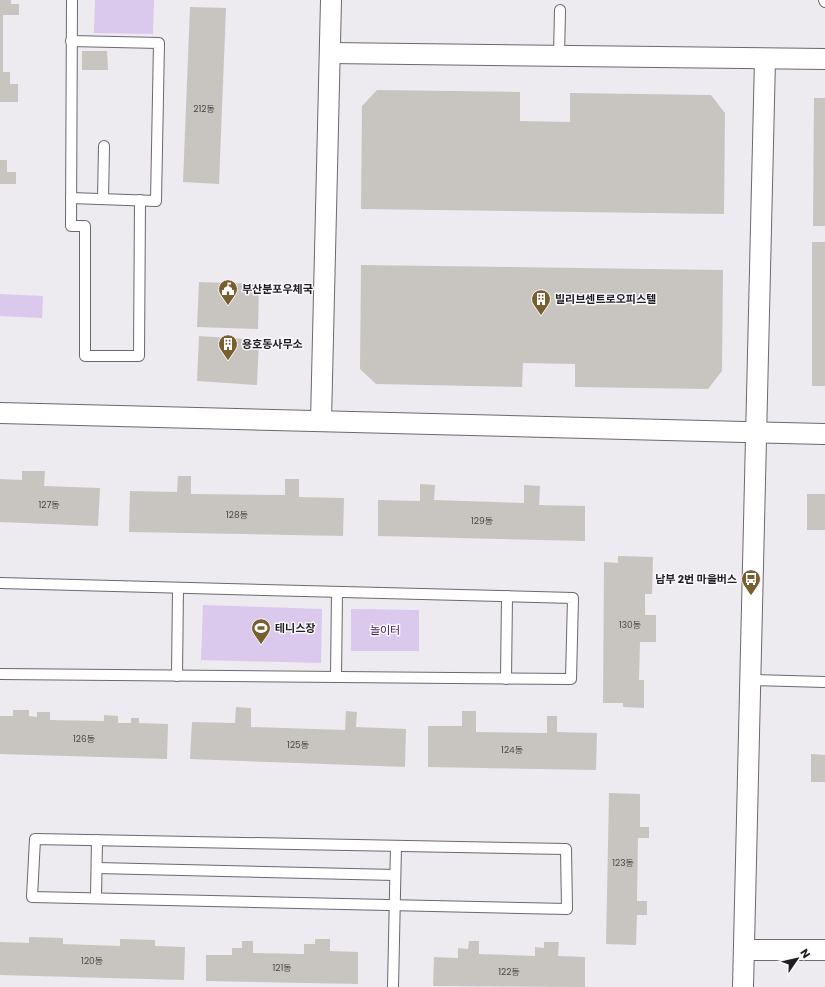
<svg xmlns="http://www.w3.org/2000/svg" width="825" height="987" viewBox="0 0 825 987" font-family="Poppins,'Noto Sans KR',sans-serif">
	<style>
		.green { fill: #dac8ed }
		.building { fill: #c8c5c0 }
		.lines { fill: none; stroke-linecap: round; stroke-linejoin: round }
		.lane-casing { stroke: #6b696e; stroke-width: 12 }
		.street-casing { stroke: #6b696e; stroke-width: 22 }
		.lane { stroke: #fff; stroke-width: 10 }
		.street { stroke: #fff; stroke-width: 20 }
		.labels { text-anchor: middle; stroke-width: 3; stroke-linejoin: round; paint-order: stroke }
		.number-label { font-size: 9px; fill: #484747 }
		.poi-label { font-size: 11px; font-weight: bold; fill: #1e1d1f; stroke: #faf7fd; text-anchor: start }
		.park-label { font-size: 11px; fill: #3d1b56; stroke: #faf7fd }
	</style>
	<rect width="100%" height="100%" fill="#edeaf0"/>
	<!-- green -->
	<g class="green">
		<path d="M 95,0 L 154,0 L 153,34 L 94,33 Z"/>
		<path d="M 0,294 L 43,296 L 42,318 L 0,316 Z"/>
		<path d="M 203,605 L 322,609 L 321,663 L 201,660 Z"/>
		<path d="M 351,609 L 419,610 L 419,651 L 351,651 Z"/>
	</g>
	<!-- building -->
	<g class="building">
		<path d="M 0,0 L 11,0 L 11,4 L 19,4 L 19,15 L 3,15 L 3,72 L 10,72 L 10,84 L 18,84 L 18,102 L 0,102 Z"/>
		<path d="M 190,7 L 226,8 L 219,184 L 183,182 Z"/>
		<path d="M 82,51 L 107,51 L 108,70 L 82,70 Z"/>
		<path d="M 377,90 L 520,92 L 520,121 L 570,122 L 570,93 L 711,95 L 725,113 L 724,214 L 361,209 L 362,106 Z"/>
		<path d="M 814,98 L 825,98 L 825,226 L 813,226 Z"/>
		<path d="M 0,160 L 7,160 L 7,172 L 16,172 L 16,184 L 0,184 Z"/>
		<rect x="812" y="242" width="13" height="144"/>
		<path d="M 361,265 L 723,270 L 722,371 L 708,389 L 575,387 L 575,364 L 523,363 L 522,387 L 376,384 L 360,369 Z"/>
		<path d="M 199,282 L 259,284 L 258,329 L 197,327 Z"/>
		<path d="M 199,336 L 259,340 L 257,385 L 197,381 Z"/>
		<path d="M 22,471 L 45,471 L 44,486 L 100,488 L 98,526 L 0,522 L 0,479 L 22,480 Z"/>
		<path d="M 178,476 L 191,476 L 191,494 L 285,495 L 285,479 L 299,479 L 299,497 L 344,498 L 343,536 L 129,532 L 130,491 L 177,492 Z"/>
		<path d="M 420,484 L 435,485 L 434,500 L 524,503 L 524,485 L 540,486 L 539,505 L 585,506 L 585,541 L 378,536 L 378,500 L 420,501 Z"/>
		<rect x="807" y="494" width="18" height="36"/>
		<path d="M 618,556 L 653,557 L 652,594 L 645,594 L 645,615 L 656,615 L 656,642 L 640,642 L 639,680 L 644,680 L 644,708 L 623,707 L 623,703 L 603,703 L 604,562 L 618,563 Z"/>
		<path d="M 236,707 L 251,708 L 251,727 L 345,730 L 346,711 L 357,712 L 356,727 L 406,729 L 405,767 L 190,759 L 192,722 L 235,723 Z"/>
		<path d="M 13,710 L 29,710 L 29,716 L 37,717 L 37,712 L 50,712 L 50,720 L 104,721 L 104,715 L 118,716 L 118,723 L 131,723 L 131,718 L 139,718 L 139,723 L 168,724 L 167,759 L 0,754 L 0,716 L 13,716 Z"/>
		<path d="M 462,711 L 476,711 L 476,732 L 547,733 L 547,716 L 557,716 L 557,732 L 597,733 L 596,770 L 428,767 L 428,726 L 462,726 Z"/>
		<path d="M 811,754 L 825,755 L 825,782 L 811,782 Z"/>
		<path d="M 609,793 L 640,794 L 640,827 L 649,827 L 649,838 L 638,838 L 637,901 L 647,901 L 647,915 L 637,915 L 636,945 L 606,944 Z"/>
		<path d="M 29,937 L 63,938 L 63,944 L 120,946 L 120,939 L 155,940 L 155,946 L 185,947 L 184,980 L 0,975 L 0,942 L 29,943 Z"/>
		<path d="M 315,939 L 330,939 L 330,951 L 358,952 L 358,984 L 206,981 L 206,955 L 232,955 L 232,948 L 242,948 L 242,941 L 253,941 L 253,953 L 304,954 L 304,944 L 315,944 Z"/>
		<path d="M 469,941 L 479,941 L 479,954 L 535,956 L 535,947 L 544,948 L 544,942 L 559,942 L 558,956 L 585,957 L 585,987 L 433,986 L 434,957 L 458,958 L 458,948 L 468,949 Z"/>
	</g>
	<g class="lines">
		<!-- lane casing -->
		<g class="lane-casing">
			<g id="lane">
				<path d="M 72,0 L 71,226 L 85,226 L 85,356 L 139,356 L 140,200"/>
				<path d="M 824,0 L 825,2"/>
				<path d="M 559,56 L 560,10"/>
				<path d="M 71,198 L 156,201 L 159,43 L 71,41"/>
				<path d="M 103,199 L 104,146"/>
				<path d="M 0,583 L 573,598 L 571,679 L 0,674"/>
				<path d="M 177,676 L 178,588"/>
				<path d="M 336,677 L 337,592"/>
				<path d="M 506,679 L 507,596"/>
				<path d="M 750,680 L 825,682"/>
				<path d="M 35,839 L 566,849 L 567,909 L 32,897 Z"/>
				<path d="M 97,868 L 395,875"/>
				<path d="M 96,898 L 97,840"/>
				<path d="M 393,987 L 396,846"/>
			</g>
		</g>
		<!-- street casing -->
		<g class="street-casing">
			<g id="street">
				<path d="M 330,53 L 825,59"/>
				<path d="M 0,413 L 825,434"/>
				<path d="M 321,421 L 331,0"/>
				<path d="M 744,950 L 825,950"/>
				<path d="M 743,987 L 765,59"/>
			</g>
		</g>
		<!-- lane -->
		<use href="#lane" class="lane"/>
		<!-- street -->
		<use href="#street" class="street"/>
	</g>
	<!-- icons -->
	<defs>
		<g id="civic-pin" transform="scale(1)"><path d="M0 17L-7.5 6A9.5 9.5 0 1 1 7.5 6Z" fill="#775f30" stroke="#faf7fd"/><path d="M-.6-6.5H3V-4.5H.6V-3L4-1V1h2V6H-6V1h2V-1L-.6-3ZM-1.2 2.5V6h2.4V2.5Z" fill="#fff"/></g>
		<g id="building-pin" transform="scale(1)"><path d="M0 17L-7.5 6A9.5 9.5 0 1 1 7.5 6Z" fill="#775f30" stroke="#faf7fd"/><path d="M-4-6H4V6H1V3H-1V6H-4ZM-2.5-4.3h1.7v1.8h-1.7ZM.8-4.3h1.7v1.8H.8ZM-2.5-1h1.7V.8h-1.7ZM.8-1h1.7V.8H.8Z" fill="#fff"/></g>
		<g id="bus-pin" transform="scale(1)"><path d="M0 17L-7.5 6A9.5 9.5 0 1 1 7.5 6Z" fill="#775f30" stroke="#faf7fd"/><path d="M-5-6H5V4H4V6H2V4H-2V6H-4V4H-5ZM-3.5-4V0h7V-4ZM-3.5 1.2v1.5H-2V1.2ZM2 1.2v1.5H3.5V1.2Z" fill="#fff"/></g>
		<g id="stadium-pin" transform="scale(1)"><path d="M0 17L-7.5 6A9.5 9.5 0 1 1 7.5 6Z" fill="#775f30" stroke="#faf7fd"/><path d="M0-5a6.5 5 0 1 0 0 10a6.5 5 0 1 0 0-10ZM-3.5-1.8h7v3.6h-7Z" fill="#fff"/></g>
	</defs>
	<g fill-rule="evenodd">
		<use href="#civic-pin" x="228" y="289"/>
		<use href="#building-pin" x="541" y="299"/>
		<use href="#building-pin" x="228" y="344"/>
		<use href="#bus-pin" x="751" y="579"/>
		<use href="#stadium-pin" x="261" y="628"/>
	</g>
	<g class="labels">
		<!-- number labels -->
		<g class="number-label">
			<text x="204" y="112">212동</text>
			<text x="49" y="508">127동</text>
			<text x="237" y="518">128동</text>
			<text x="482" y="524">129동</text>
			<text x="630" y="628">130동</text>
			<text x="84" y="742">126동</text>
			<text x="298" y="748">125동</text>
			<text x="512" y="753">124동</text>
			<text x="623" y="866">123동</text>
			<text x="92" y="964">120동</text>
			<text x="282" y="971">121동</text>
			<text x="509" y="975">122동</text>
		</g>
		<!-- poi labels -->
		<g class="poi-label">
			<text x="242" y="293">부산분포우체국</text>
			<text x="555" y="303">빌리브센트로오피스텔</text>
			<text x="242" y="348">용호동사무소</text>
			<text x="737" y="583" text-anchor="end">남부 2번 마을버스</text>
			<text x="275" y="632">테니스장</text>
		</g>
		<!-- park labels -->
		<g class="park-label">
			<text x="385" y="634">놀이터</text>
		</g>
	</g>
	<!-- north arrow -->
	<g transform="translate(797 959) rotate(56)" stroke="#faf7fd" stroke-width="3" paint-order="stroke">
	<path d="M0-3L7 15L0 10L-7 15Z" fill="#1e1d1f"/>
	<text y="-6" font-size="11" font-weight="bold" text-anchor="middle" fill="#1e1d1f">N</text>
	</g>
</svg>
